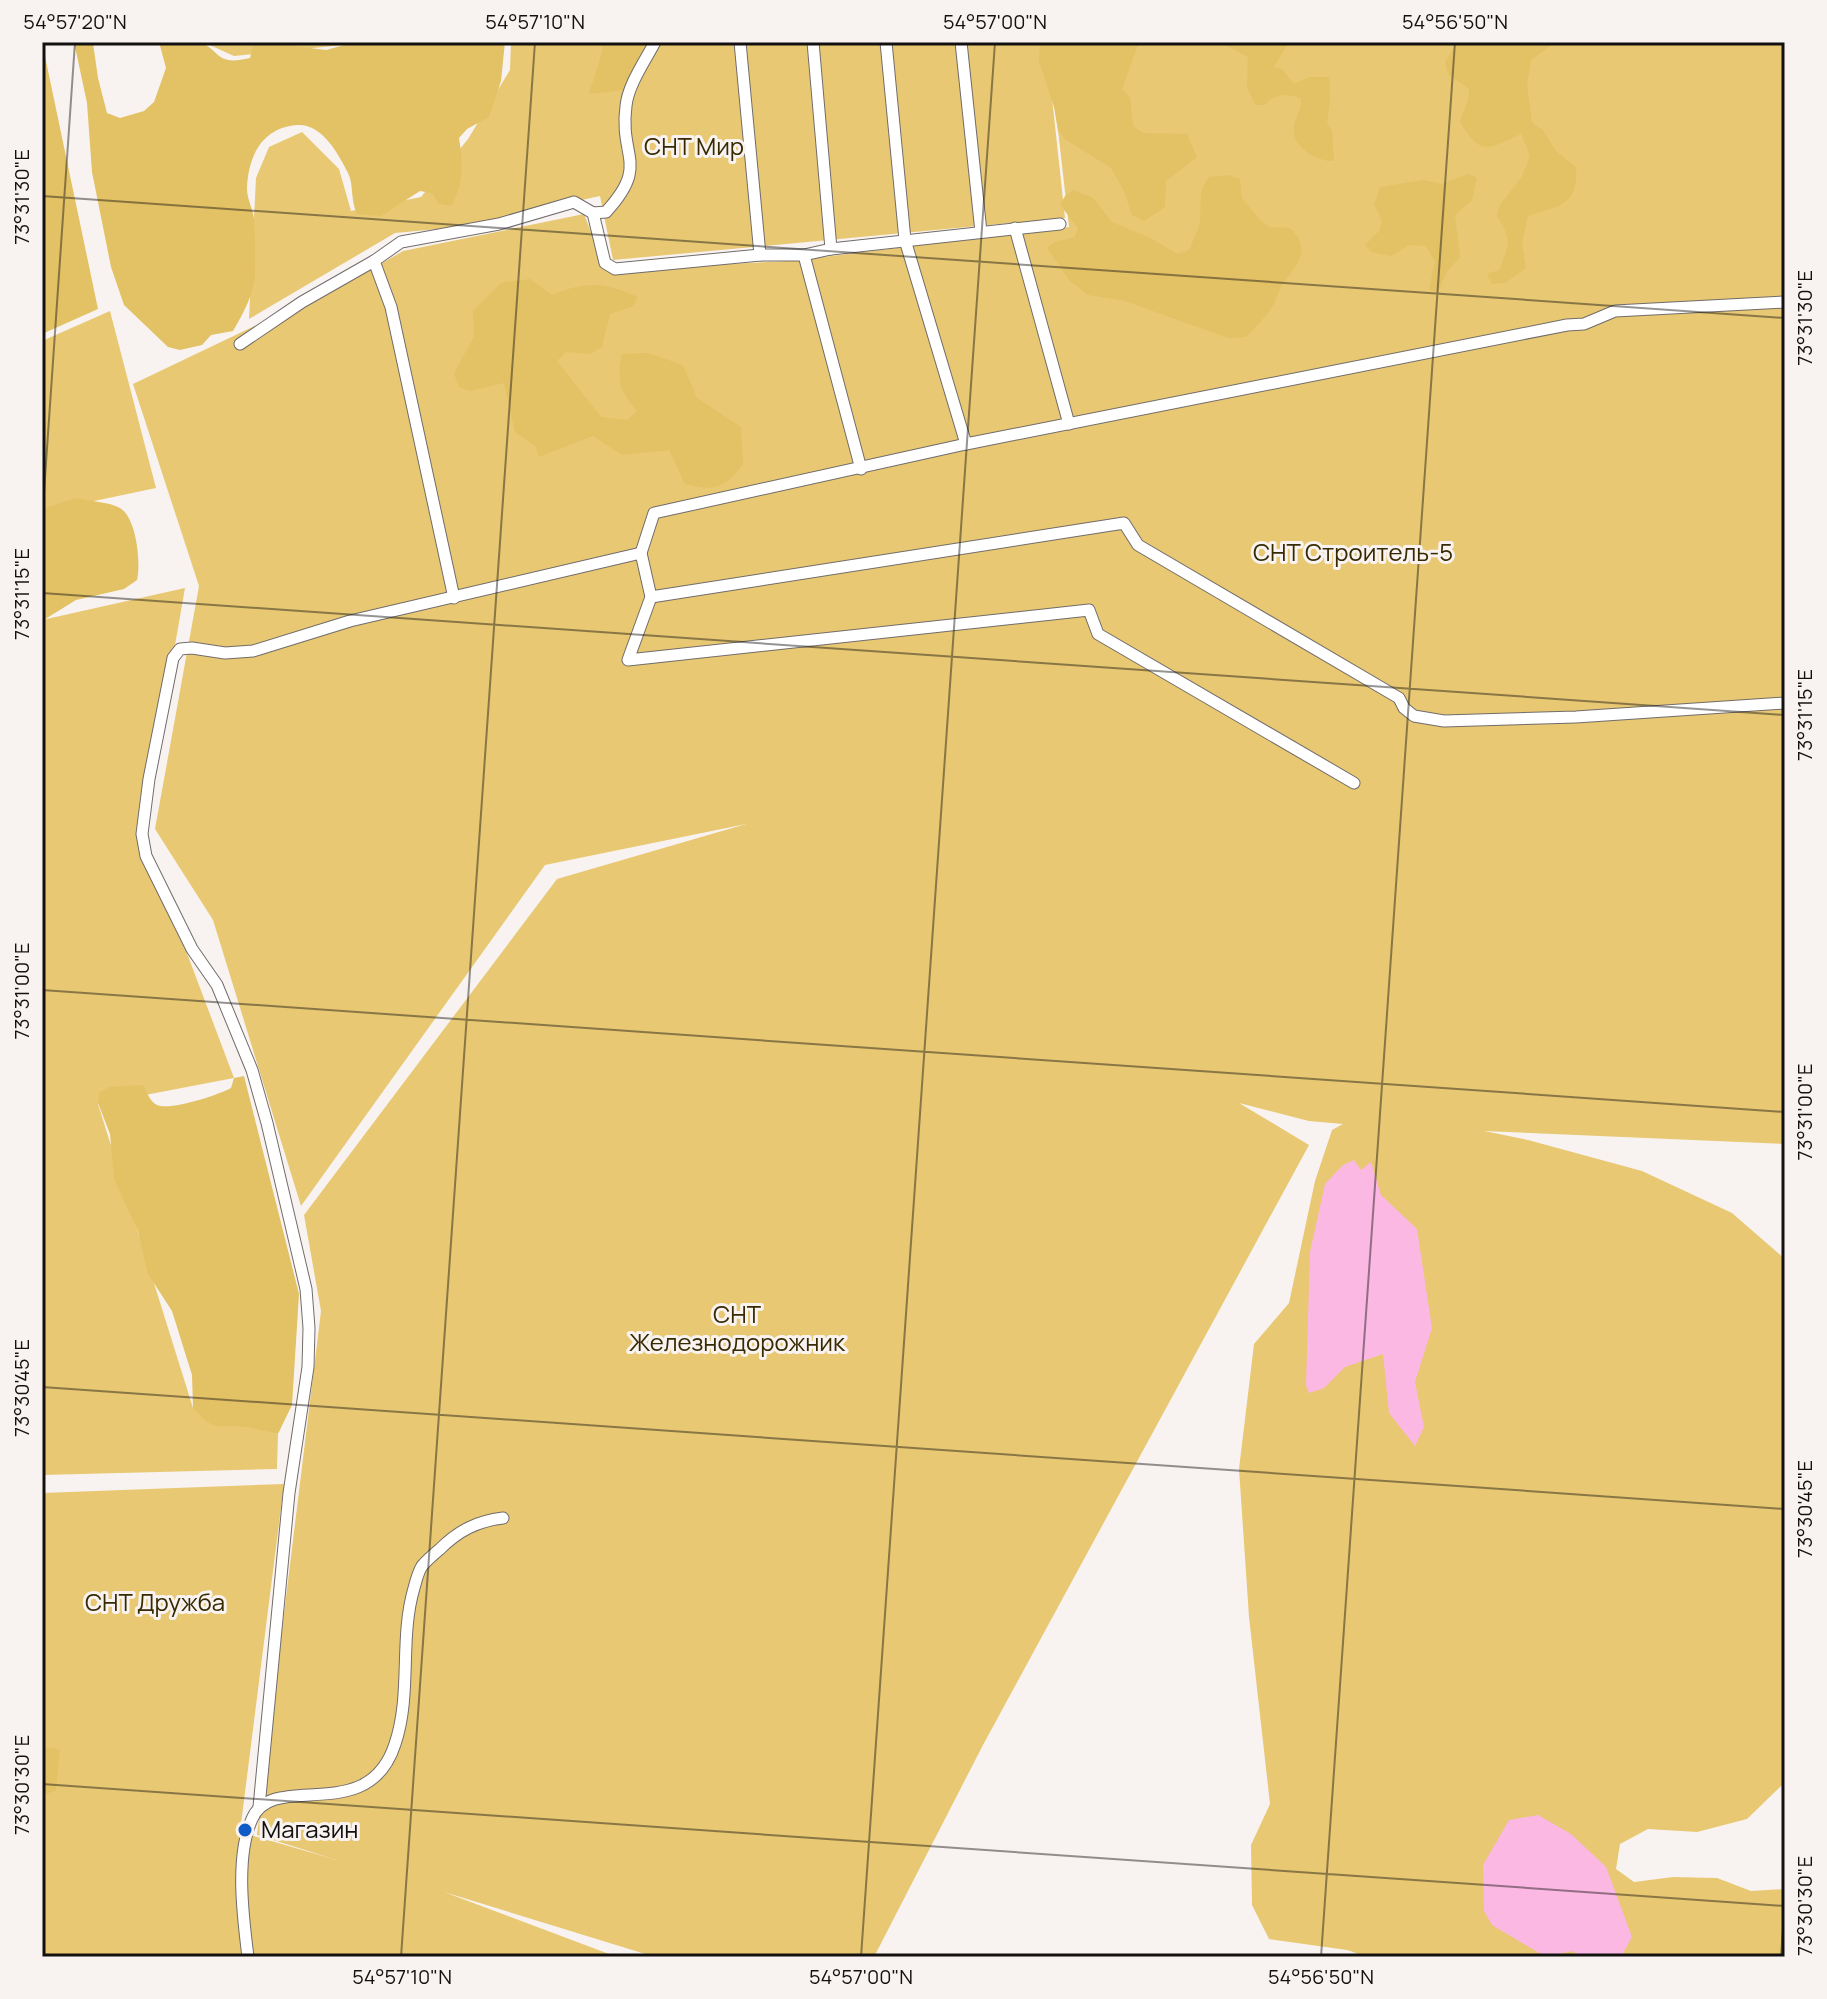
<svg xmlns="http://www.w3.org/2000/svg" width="1827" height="1999" viewBox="0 0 1827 1999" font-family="Manrope,sans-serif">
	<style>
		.green { fill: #e8c872 }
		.forest { fill: #e3c165 }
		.water { fill: #fbb8e3 }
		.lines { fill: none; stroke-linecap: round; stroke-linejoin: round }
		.minor-casing { stroke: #716c6b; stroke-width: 13 }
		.minor { stroke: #fff; stroke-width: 11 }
		.ticks { fill: none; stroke: #131110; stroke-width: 2; stroke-opacity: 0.45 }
		.poi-dot { fill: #105bc5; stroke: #f8f3f1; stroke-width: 3 }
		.labels { text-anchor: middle; stroke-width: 6; stroke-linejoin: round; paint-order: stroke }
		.park-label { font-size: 24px; fill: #372900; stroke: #f8f3f1 }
		.poi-label { font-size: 24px; fill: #131110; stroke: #f8f3f1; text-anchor: start }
		.neatline { fill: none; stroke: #131110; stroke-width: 3 }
		.ticks-label { font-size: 20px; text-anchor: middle; fill: #131110 }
	</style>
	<rect width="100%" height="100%" fill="#f8f3f1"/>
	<!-- green -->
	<g class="green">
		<path d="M 203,42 L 373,42 L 234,56 Z"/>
		<path d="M 511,42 L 1046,42 L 1065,218 L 613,260 L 600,196 L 459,227 L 395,233 L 249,319 L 256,178 L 269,147 L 302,132 L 339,169 L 351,211 L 421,197 L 468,139 L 510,70 Z"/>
		<path d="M 1048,42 L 1785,42 L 1785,1144 L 1484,1131 L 1528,1140 L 1642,1171 L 1732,1213 L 1785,1259 L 1785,1786 L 1781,1786 L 1747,1819 L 1697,1832 L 1648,1829 L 1620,1844 L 1616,1869 L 1634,1882 L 1673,1877 L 1717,1878 L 1751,1891 L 1785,1889 L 1785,1957 L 1368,1957 L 1347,1950 L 1269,1939 L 1252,1905 L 1251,1845 L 1270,1804 L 1249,1617 L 1239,1469 L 1254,1344 L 1289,1303 L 1315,1181 L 1332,1130 L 1343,1124 L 1309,1121 L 1239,1103 L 1309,1145 L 983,1745 L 874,1957 L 655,1957 L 444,1892 L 617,1957 L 42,1957 L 42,1493 L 284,1484 L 240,1832 L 337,1860 L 257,1835 L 321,1311 L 304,1215 L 557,879 L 746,824 L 545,865 L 301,1206 L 213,920 L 155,829 L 199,586 L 133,384 L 367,272 L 403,251 L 584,214 L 606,270 L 790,261 L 1069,227 Z"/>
		<path d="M 110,311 L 156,488 L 42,512 L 42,341 Z"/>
		<path d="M 185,588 L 142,834 L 234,1078 L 98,1104 L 193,1408 L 278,1434 L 277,1469 L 42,1475 L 42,620 Z"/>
	</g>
	<!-- forest -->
	<g class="forest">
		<path d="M 42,42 L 98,309 L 42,334 Z"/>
		<path d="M 74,42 L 93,43 L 98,78 L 107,113 L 120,118 L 144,111 L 154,102 L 166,68 L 159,42 C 171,42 187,39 198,42 C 221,48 213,67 250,58 L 253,46 L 262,42 L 326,50 L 355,42 L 391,45 L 505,42 L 501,81 L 489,117 L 467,129 L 459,138 C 463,161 464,186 451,206 L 439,204 L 432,193 L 420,191 L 381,216 L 357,214 C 350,199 354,185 348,173 C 338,153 322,124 298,125 C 263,127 248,155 247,189 C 247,199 253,209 254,219 C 255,237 255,256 255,274 C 254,294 243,314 233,331 L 211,335 L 202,345 L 180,350 L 168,347 L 124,305 L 111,267 L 92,172 L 87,103 Z"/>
		<path d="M 601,42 L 650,42 L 625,90 L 589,94 L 603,49 Z"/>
		<path d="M 1040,42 L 1139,42 L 1122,89 L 1130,98 L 1133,126 L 1143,133 L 1187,134 L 1197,157 L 1166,181 L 1165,207 L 1144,221 L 1132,215 L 1124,191 L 1111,168 L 1066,140 L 1058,131 L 1054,107 L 1039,61 Z"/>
		<path d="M 1220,42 L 1289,42 L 1274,67 L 1282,69 L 1294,84 L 1310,77 L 1329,77 L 1330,100 L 1327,123 L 1332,131 L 1334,161 C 1318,162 1292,148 1294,128 C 1295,117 1302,110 1301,98 C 1285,94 1276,92 1265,105 L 1255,105 L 1247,87 L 1248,57 Z"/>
		<path d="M 1457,42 L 1556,42 L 1531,60 L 1527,85 L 1532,123 L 1543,130 L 1556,151 L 1576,167 C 1579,206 1558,206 1528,216 L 1522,244 L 1526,268 L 1505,283 L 1492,284 L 1487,274 L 1499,270 C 1510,244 1512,240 1497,216 L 1500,205 L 1521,178 L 1530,156 L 1521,134 C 1488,149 1481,157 1460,122 C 1463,109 1470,102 1469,89 L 1448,74 L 1445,62 Z"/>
		<path d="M 1468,174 L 1477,178 L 1472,200 L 1455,215 L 1460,257 L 1446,273 L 1438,292 L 1429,290 L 1435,262 L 1426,246 L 1409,245 L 1391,256 L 1371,252 L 1365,245 L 1379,231 L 1382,221 L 1374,205 L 1380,187 L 1423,180 L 1442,184 Z"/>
		<path d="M 1228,175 L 1240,179 L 1242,198 L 1261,221 L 1269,227 L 1290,228 C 1316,252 1291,269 1280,289 C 1277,295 1275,302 1272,307 C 1265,318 1255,327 1246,337 L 1228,338 L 1125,301 L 1088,295 L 1069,280 L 1047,248 L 1055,242 L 1075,237 L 1078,228 L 1060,205 L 1065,196 L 1074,190 L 1093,198 L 1112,222 L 1150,238 L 1178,254 L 1189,250 C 1193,240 1199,230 1200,220 C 1202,202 1197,192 1209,177 Z"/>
		<path d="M 530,279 L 552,295 C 587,281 604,282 638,297 L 633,306 L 610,314 L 602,347 L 590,354 L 566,352 L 557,361 L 601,417 L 627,420 L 637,411 C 620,391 616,381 622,354 L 648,353 L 683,365 L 697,398 L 741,427 L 743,465 C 724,488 715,492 685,484 L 669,450 L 622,455 L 593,436 L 539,457 L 535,446 L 515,432 L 504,383 L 470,391 L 459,387 L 454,374 L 474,336 L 473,311 L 501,283 Z"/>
		<path d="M 76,498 C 89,501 109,502 120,508 C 137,518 141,564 137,580 L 124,589 L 76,600 L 42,621 L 42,509 Z"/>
		<path d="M 244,1076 L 299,1294 L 292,1405 L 278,1434 C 268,1432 256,1428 246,1427 C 216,1424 215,1433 193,1408 L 192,1375 L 172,1311 L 148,1274 L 138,1231 L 114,1179 L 110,1134 L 98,1103 L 100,1092 L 110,1087 L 143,1085 C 147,1092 150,1102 157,1105 C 170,1111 218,1095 231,1088 L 234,1078 Z"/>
		<path d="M 42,1747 L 60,1749 L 56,1790 L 42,1796 Z"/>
	</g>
	<!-- water -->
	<g class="water">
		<path d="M 1354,1160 L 1361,1170 L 1371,1162 L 1381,1195 L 1417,1229 L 1432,1328 L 1415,1382 L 1424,1427 L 1415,1446 L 1389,1413 L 1383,1354 L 1345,1367 L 1324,1388 L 1309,1393 L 1306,1385 L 1310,1252 L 1325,1184 L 1343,1165 Z"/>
		<path d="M 1538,1815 L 1571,1834 L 1606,1867 L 1632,1937 L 1621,1957 L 1582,1957 L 1572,1951 L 1546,1957 L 1492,1925 L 1484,1911 L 1483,1865 L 1509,1820 Z"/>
	</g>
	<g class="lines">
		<!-- minor casing -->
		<g class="minor-casing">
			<g id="minor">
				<path d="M 740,42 L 760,255"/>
				<path d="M 813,42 L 831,249"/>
				<path d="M 886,42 L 905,240 L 966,444"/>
				<path d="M 961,42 L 981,232"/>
				<path d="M 593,213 L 606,212 C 650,164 619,158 626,106 C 628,85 645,61 655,42"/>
				<path d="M 1015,228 L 1069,424"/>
				<path d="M 804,255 L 861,469"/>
				<path d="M 240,344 L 302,302 L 374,261"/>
				<path d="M 651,597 L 1124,523 L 1138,545 L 1399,698 L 1404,708 L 1414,716 L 1444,721 L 1576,717 L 1785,703"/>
				<path d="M 454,598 L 391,307 L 374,261 L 401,242 L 499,224 L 574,202 L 593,213 L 605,263 L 615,269 L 760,255 L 804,255 L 831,249 L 1060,224"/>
				<path d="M 1354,783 L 1098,634 L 1089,610 L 628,660 L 651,597 L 641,553 L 654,513 L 966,444 L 1567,325 L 1584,324 L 1615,311 L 1785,302"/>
				<path d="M 259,1807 L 289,1493 L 308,1367 L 309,1328 L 306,1289 L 267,1123 L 252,1070 L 217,985 L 192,949 L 146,856 L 142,834 L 149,779 L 173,658 L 180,649 L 192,648 L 225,653 L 253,651 L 350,621 L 641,553"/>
				<path d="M 248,1957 C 243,1917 235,1856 252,1819 C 273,1769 368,1828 395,1744 C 412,1694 399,1639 414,1588 C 416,1581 418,1572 422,1566 C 427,1560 434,1554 440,1549 C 458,1531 477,1521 503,1518"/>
			</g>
		</g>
		<!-- minor -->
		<use href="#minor" class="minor"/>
	</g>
	<!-- ticks -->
	<path class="ticks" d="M 42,196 L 1785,318M 42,521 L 75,42M 42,593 L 1785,715M 42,990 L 1785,1112M 42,1387 L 1785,1509M 42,1784 L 1785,1906M 401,1957 L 535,42M 861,1957 L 995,42M 1321,1957 L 1455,42M 1781,1957 L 1785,1898"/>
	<!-- markers -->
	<circle class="poi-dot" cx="245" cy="1830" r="8"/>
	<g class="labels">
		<!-- park labels -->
		<g class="park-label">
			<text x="694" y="155">СНТ Мир</text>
			<text x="1353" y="561">СНТ Строитель-5</text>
			<text x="737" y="1323">СНТ<tspan x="737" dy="28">Железнодорожник</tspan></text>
			<text x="155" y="1611">СНТ Дружба</text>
		</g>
		<!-- poi labels -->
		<g class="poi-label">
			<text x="261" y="1838">Магазин</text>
		</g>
	</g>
	<!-- border -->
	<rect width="1827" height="1999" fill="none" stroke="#f8f3f1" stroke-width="88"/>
	<rect x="44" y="44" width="1739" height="1911" class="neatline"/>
	<g class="ticks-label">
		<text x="75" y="29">54°57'20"N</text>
		<text x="535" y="29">54°57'10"N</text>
		<text x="995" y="29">54°57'00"N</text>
		<text x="1455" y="29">54°56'50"N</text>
		<text transform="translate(22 197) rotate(-90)" y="7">73°31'30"E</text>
		<text transform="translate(1805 318) rotate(-90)" y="7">73°31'30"E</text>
		<text transform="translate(22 594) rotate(-90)" y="7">73°31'15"E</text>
		<text transform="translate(1805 715) rotate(-90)" y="7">73°31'15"E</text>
		<text transform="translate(22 991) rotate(-90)" y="7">73°31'00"E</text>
		<text transform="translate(1805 1112) rotate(-90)" y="7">73°31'00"E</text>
		<text transform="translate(22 1388) rotate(-90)" y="7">73°30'45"E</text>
		<text transform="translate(1805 1509) rotate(-90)" y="7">73°30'45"E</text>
		<text transform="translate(22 1785) rotate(-90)" y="7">73°30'30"E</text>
		<text transform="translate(1805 1906) rotate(-90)" y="7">73°30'30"E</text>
		<text x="402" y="1984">54°57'10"N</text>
		<text x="861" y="1984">54°57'00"N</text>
		<text x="1321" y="1984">54°56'50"N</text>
	</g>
</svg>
